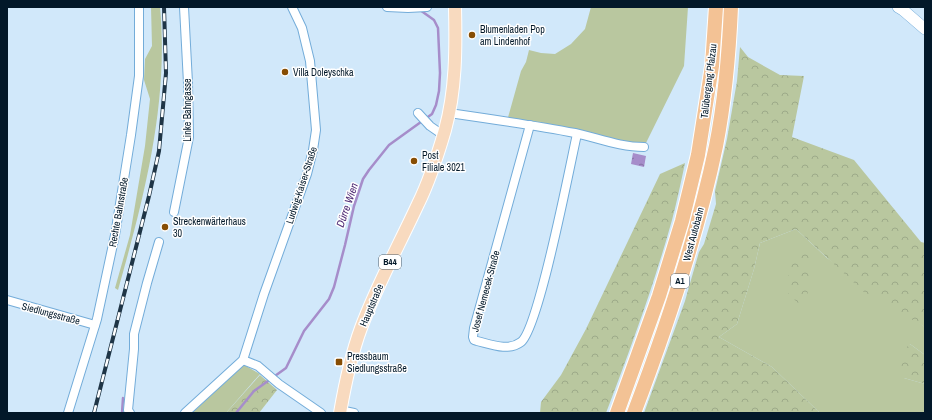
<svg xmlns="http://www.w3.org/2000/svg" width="932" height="420" viewBox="0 0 932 420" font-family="'Archivo Narrow',sans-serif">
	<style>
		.green { fill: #b9c79f }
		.forest { fill: url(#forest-crowns) }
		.water { fill: url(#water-ripples) }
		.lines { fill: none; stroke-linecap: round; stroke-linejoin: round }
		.stream { stroke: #a68dca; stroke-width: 2.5 }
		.street-casing { stroke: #73acd9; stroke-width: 10 }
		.secondary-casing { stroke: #73acd9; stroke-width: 12 }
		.primary-casing { stroke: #fff; stroke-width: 14 }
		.highway-casing { stroke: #fff; stroke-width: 16 }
		.street { stroke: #fff; stroke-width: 8 }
		.secondary { stroke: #fff; stroke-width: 11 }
		.primary { stroke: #f8dabf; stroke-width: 12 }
		.highway { stroke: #f3c295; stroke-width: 14 }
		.rail-casing { stroke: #1f3546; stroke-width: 4 }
		.rail { stroke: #fff; stroke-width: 2.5; stroke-dasharray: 8; stroke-linecap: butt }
		.poi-dot { fill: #874d03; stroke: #fff; stroke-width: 1.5 }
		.labels { text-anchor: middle; stroke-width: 3; stroke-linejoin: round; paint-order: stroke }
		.shield { fill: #fff; stroke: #4e5d69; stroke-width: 1 }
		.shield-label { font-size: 9px; font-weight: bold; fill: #021829 }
		.poi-label { font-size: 10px; fill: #021829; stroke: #fff; text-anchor: start }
		.street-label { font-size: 10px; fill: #021829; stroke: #fff }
		.water-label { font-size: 11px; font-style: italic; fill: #502d76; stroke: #fff }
	</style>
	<defs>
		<pattern id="forest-crowns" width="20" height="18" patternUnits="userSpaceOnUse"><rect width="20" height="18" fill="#b9c79f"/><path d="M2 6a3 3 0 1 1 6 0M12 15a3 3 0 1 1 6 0" fill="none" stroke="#9daa89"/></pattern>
		<pattern id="water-ripples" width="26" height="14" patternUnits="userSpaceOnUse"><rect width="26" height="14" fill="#a68dca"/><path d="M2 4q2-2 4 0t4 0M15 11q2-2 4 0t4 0" fill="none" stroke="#8572a4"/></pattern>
	</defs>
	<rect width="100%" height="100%" fill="#d1e8fa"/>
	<!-- green -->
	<g class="green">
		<path d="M 151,7 L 160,7 C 169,103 144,198 118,290 L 115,288 L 130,235 L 145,146 L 150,99 L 144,80 L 145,59 L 152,46 Z"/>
		<path d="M 591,7 L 688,7 L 684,66 L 644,147 L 507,121 L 521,71 L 526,62 L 529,50 L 541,53 L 555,54 L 571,44 L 585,29 Z"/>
		<path d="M 796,229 L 827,258 L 925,327 L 925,355 L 910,344 L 904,378 L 925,384 L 925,413 L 820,413 L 772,367 L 719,337 L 737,324 L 754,269 L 760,243 Z"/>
		<path d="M 244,365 L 260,374 L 226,413 L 192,413 Z"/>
	</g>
	<!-- forest -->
	<g class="forest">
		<path d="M 740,47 L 748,57 L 780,75 L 804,76 L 792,137 L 854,160 L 921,242 L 925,243 L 925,327 L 864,292 L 796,229 L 760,243 L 754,269 L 737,324 L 719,337 L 772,367 L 820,413 L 644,413 L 685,301 L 699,252 L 704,244 L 716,204 L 715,191 L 727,139 L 737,81 Z"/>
		<path d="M 685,163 C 681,182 677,201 672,220 C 654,285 630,350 606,413 L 540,413 L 541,402 L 561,375 L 586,329 L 660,174 Z"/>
		<path d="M 803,247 L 812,253 L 807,299 L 798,303 L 788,294 L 788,262 Z"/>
		<path d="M 910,344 L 925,355 L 925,384 L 904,378 L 899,355 Z"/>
		<path d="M 260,375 L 277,390 L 259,413 L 226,413 Z"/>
	</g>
	<!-- water -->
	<path class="water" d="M 633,153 L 646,156 L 644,167 L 631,164 Z"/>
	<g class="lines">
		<!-- stream -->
		<g class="stream">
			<path d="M 122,413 L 123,398"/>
			<path d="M 236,413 L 254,391 L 286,368 L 304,331 L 329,299 L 334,287 L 345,245 L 354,206 L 363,179 L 369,170 L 389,145 L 432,114 L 436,105 L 439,91 L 440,73 L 438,28 L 434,20 L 420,10"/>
		</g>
		<!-- street casing -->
		<g class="street-casing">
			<g id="street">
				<path d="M 387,7 L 408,8 L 427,7"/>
				<path d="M 418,113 L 430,126 L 443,135"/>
				<path d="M 449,113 C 491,119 533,125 575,133 C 598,138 620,147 644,147"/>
				<path d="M 530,125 L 474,328 L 473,337 L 474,340 L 477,341 C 490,344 508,352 521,342 C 539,328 570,165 577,134"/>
				<path d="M 174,212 L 189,137 L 188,83 L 184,7"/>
				<path d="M 7,300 L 95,325"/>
				<path d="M 243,360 L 258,366 L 279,384 L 321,413"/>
				<path d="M 340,410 L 354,413"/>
				<path d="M 68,413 L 97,319 L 115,235 L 131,135 L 139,76 L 139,7"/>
				<path d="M 130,413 L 128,410 L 134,349 L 134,334 L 147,283 L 159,242"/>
				<path d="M 185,413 L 243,360 L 264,294 L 307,174 L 313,150 L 316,130 L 310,61 L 302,28 L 292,7"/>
			</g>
		</g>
		<!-- secondary casing -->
		<g class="secondary-casing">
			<path id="secondary" d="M 898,7 L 903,10 L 925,29"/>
		</g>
		<!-- primary casing -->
		<g class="primary-casing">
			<path id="primary" d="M 340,413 C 345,384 351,355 361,328 C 377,285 399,245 418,204 C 429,182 438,154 445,130 C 456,90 456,49 455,7"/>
		</g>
		<!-- highway casing -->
		<g class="highway-casing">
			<g id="highway">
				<path d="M 617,413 L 659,296 L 682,221 L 698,155 L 712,66 L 716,7"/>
				<path d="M 634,413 C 667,326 697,237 716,146 C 725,100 729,53 731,7"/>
			</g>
		</g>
		<!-- street -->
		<use href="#street" class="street"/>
		<!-- secondary -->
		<use href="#secondary" class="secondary"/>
		<!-- primary -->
		<use href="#primary" class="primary"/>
		<!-- highway -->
		<use href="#highway" class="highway"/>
		<!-- rail casing -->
		<g class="rail-casing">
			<path id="rail" d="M 94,413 L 149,196 L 159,151 L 166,73 L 164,7"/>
		</g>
		<!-- rail -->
		<use href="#rail" class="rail"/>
	</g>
	<!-- markers -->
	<g class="poi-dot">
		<circle cx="472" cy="35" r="4"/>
		<circle cx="285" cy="72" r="4"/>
		<circle cx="414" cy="161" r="4"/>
		<circle cx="165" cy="227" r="4"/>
		<rect x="335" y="358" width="8" height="8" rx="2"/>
	</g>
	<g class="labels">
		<!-- shield labels -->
		<g class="shield">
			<rect x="379" y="255" width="22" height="14" rx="3"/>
			<rect x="671" y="274" width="18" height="14" rx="3"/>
		</g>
		<g class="shield-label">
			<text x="390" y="265">B44</text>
			<text x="680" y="284">A1</text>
		</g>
		<!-- poi labels -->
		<g class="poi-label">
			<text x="480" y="33">Blumenladen Pop<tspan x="480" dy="12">am Lindenhof</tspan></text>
			<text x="293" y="76">Villa Doleyschka</text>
			<text x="422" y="159">Post<tspan x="422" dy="12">Filiale 3021</tspan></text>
			<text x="173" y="225">Streckenwärterhaus<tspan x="173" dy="12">30</tspan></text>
			<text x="347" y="360">Pressbaum<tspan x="347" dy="12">Siedlungsstraße</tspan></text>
		</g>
		<!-- street labels -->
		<g class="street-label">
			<text transform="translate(708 81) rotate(-83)" y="4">Talübergang Pfalzau</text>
			<text transform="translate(187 110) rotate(-90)" y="4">Linke Bahngasse</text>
			<text transform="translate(301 185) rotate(-72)" y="4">Ludwig-Kaiser-Straße</text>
			<text transform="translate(118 212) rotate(-80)" y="4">Rechte Bahnstraße</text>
			<text transform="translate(693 234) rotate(-75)" y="4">West Autobahn</text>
			<text transform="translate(485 291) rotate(-75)" y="4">Josef Nemecek-Straße</text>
			<text transform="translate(371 305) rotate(-67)" y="4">Hauptstraße</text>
			<text transform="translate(51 313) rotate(15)" y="4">Siedlungsstraße</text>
		</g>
		<!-- water labels -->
		<g class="water-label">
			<text transform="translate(347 205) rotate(-71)" y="4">Dürre Wien</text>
		</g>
	</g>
	<!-- border -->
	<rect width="932" height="420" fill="none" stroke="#021829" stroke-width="16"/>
</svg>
